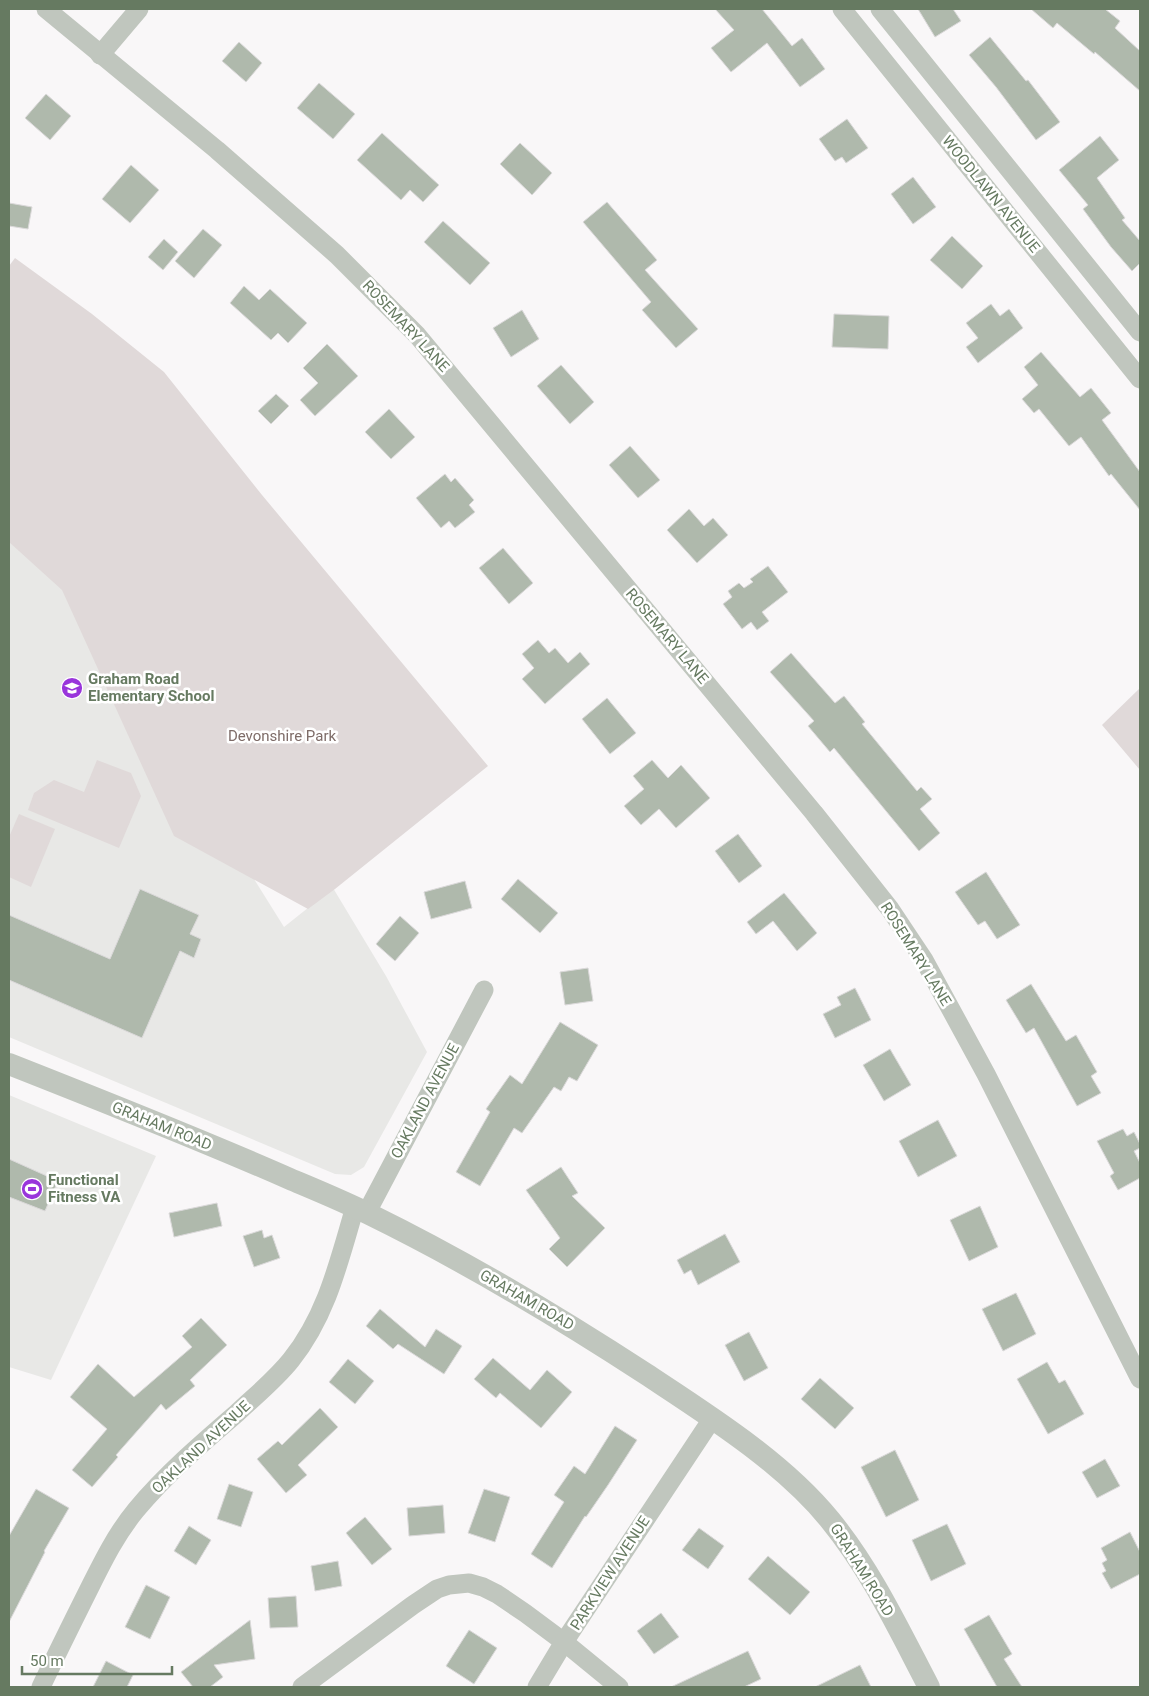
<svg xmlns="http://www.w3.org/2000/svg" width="1149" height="1696" viewBox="0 0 1149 1696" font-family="Roboto,sans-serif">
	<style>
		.built { fill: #e8e8e6 }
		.green { fill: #e0d9d9 }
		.building { fill: #afb9ac; stroke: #dbd9da }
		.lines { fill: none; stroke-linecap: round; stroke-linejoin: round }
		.minor { stroke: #c0c6be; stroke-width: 19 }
		.tertiary { stroke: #c0c6be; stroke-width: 22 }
		.labels { text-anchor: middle; stroke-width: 5; stroke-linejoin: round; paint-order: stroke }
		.street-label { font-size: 15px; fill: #667a61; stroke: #fff }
		.poi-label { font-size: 15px; font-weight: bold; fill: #667a61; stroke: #fff; text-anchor: start }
		.park-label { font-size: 15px; fill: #7e6c68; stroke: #fff }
	</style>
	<rect width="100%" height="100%" fill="#f9f7f8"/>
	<!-- built -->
	<g class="built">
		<path d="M 9,488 L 284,927 L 333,888 L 386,976 L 427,1052 L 364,1167 L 351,1175 L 335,1174 L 9,1037 Z"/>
		<path d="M 9,1095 L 156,1156 L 51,1380 L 9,1367 Z"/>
	</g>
	<!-- green -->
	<g class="green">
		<path d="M 15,258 L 92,314 L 164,372 L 262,495 L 488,766 L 335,889 L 308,909 L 174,836 L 62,590 L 9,542 L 9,266 Z"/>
		<path d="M 1140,688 L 1140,770 L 1102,725 Z"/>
		<path d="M 97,760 L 131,773 L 141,796 L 119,848 L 28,810 L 34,793 L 54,780 L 84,792 Z"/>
		<path d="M 19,814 L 55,829 L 31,887 L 9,877 L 9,837 Z"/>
	</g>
	<!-- building -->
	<g class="building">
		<path d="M 715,9 L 762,9 L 792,46 L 802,38 L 825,69 L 800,87 L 767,43 L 731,72 L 711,48 L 734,30 Z"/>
		<path d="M 918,9 L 953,9 L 961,21 L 935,37 Z"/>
		<path d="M 1031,9 L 1105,9 L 1120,21 L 1115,28 L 1140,51 L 1140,91 L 1095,52 L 1094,54 L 1057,23 L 1053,28 Z"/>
		<path d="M 990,37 L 1026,81 L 1028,80 L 1060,122 L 1036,140 L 996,87 L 969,55 Z"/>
		<path d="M 239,42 L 262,63 L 246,82 L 222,61 Z"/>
		<path d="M 319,83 L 355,114 L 333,139 L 297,108 Z"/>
		<path d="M 46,94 L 71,116 L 50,140 L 25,118 Z"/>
		<path d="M 847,119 L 868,148 L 846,163 L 842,157 L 835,161 L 819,139 Z"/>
		<path d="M 382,133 L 439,185 L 423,202 L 410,190 L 401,200 L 357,160 Z"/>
		<path d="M 1100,136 L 1119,160 L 1097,178 L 1125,218 L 1122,220 L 1140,241 L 1140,263 L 1132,271 L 1111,247 L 1083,209 L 1088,205 L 1059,170 Z"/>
		<path d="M 520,143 L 552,173 L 532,195 L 500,164 Z"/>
		<path d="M 131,165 L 159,190 L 130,223 L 102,199 Z"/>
		<path d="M 913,177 L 936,207 L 913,224 L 891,194 Z"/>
		<path d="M 607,202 L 657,260 L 645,270 L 698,329 L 676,348 L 642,310 L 651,302 L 583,222 Z"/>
		<path d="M 9,203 L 32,207 L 28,229 L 9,226 Z"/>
		<path d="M 443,221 L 490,263 L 470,285 L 424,242 Z"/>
		<path d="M 203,229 L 222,245 L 194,278 L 175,261 Z"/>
		<path d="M 952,236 L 983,266 L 962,289 L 930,260 Z"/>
		<path d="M 164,239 L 178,252 L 163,270 L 148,257 Z"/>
		<path d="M 244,286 L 259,300 L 270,289 L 307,323 L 288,343 L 278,333 L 271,340 L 230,303 Z"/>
		<path d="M 991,304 L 1000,316 L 1009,309 L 1023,328 L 978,363 L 966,347 L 978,338 L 966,323 Z"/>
		<path d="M 522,310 L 539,339 L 511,357 L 493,328 Z"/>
		<path d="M 834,314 L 889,316 L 888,349 L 832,347 Z"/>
		<path d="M 327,344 L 358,376 L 315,416 L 300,400 L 318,383 L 303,368 Z"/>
		<path d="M 1041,352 L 1080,397 L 1091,388 L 1111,413 L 1102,420 L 1140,472 L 1140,510 L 1111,474 L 1109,476 L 1081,437 L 1069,446 L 1039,409 L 1034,413 L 1022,399 L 1038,385 L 1024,367 Z"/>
		<path d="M 561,365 L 594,402 L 570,424 L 537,386 Z"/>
		<path d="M 276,394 L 289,406 L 271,424 L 258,411 Z"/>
		<path d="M 389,409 L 415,437 L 391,459 L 365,432 Z"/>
		<path d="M 630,446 L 660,480 L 638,498 L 609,465 Z"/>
		<path d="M 445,474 L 451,482 L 455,478 L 474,500 L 469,505 L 475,512 L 455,528 L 449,521 L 441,528 L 416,498 Z"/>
		<path d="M 689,509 L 704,526 L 713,518 L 728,535 L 697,563 L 667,530 Z"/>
		<path d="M 503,548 L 533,583 L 509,604 L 479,568 Z"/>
		<path d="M 768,566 L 788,592 L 762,612 L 769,621 L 757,630 L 751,622 L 742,629 L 723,604 L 732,597 L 728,591 L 739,583 L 744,588 L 753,582 L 750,579 Z"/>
		<path d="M 538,640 L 549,653 L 555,648 L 568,663 L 580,652 L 590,664 L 545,704 L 522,679 L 534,668 L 522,654 Z"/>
		<path d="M 791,653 L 835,703 L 844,696 L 865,722 L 862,724 L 917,791 L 921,787 L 932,799 L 920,809 L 940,833 L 919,851 L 834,748 L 830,752 L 808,726 L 814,721 L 770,672 Z"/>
		<path d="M 607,698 L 636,733 L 610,754 L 582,719 Z"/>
		<path d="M 652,760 L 668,778 L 681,765 L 710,798 L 676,828 L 659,809 L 641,825 L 624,806 L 644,789 L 633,776 Z"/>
		<path d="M 738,834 L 762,866 L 739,883 L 715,851 Z"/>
		<path d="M 986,872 L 1020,925 L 997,939 L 985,921 L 978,925 L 955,892 Z"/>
		<path d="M 518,879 L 558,913 L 540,933 L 501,899 Z"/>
		<path d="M 465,881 L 472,908 L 431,919 L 424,892 Z"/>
		<path d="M 140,889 L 199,915 L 190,934 L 201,939 L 194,958 L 180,951 L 142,1038 L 9,980 L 9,915 L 110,959 Z"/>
		<path d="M 784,893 L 817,933 L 797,951 L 773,921 L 756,934 L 747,922 Z"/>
		<path d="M 400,916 L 419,933 L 395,961 L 376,944 Z"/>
		<path d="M 588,968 L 593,1001 L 565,1005 L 560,972 Z"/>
		<path d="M 1031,984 L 1066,1041 L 1076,1035 L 1097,1072 L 1091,1076 L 1101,1093 L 1077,1106 L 1034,1028 L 1026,1033 L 1006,1000 Z"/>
		<path d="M 855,988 L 871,1020 L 835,1038 L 823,1014 L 841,1005 L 837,997 Z"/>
		<path d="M 560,1022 L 598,1045 L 577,1081 L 569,1077 L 561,1091 L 554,1087 L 522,1133 L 514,1128 L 480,1186 L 456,1172 L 490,1112 L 486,1109 L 510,1075 L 522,1084 Z"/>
		<path d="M 890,1049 L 911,1085 L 884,1101 L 863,1065 Z"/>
		<path d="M 938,1120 L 957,1156 L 918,1177 L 899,1141 Z"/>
		<path d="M 1123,1129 L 1127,1136 L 1134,1132 L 1140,1144 L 1140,1148 L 1134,1151 L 1140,1163 L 1140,1178 L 1118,1190 L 1110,1176 L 1114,1173 L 1097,1141 Z"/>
		<path d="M 9,1159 L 58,1181 L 45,1211 L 9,1197 Z"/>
		<path d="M 561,1167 L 578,1193 L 572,1196 L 605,1228 L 567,1267 L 549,1249 L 560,1238 L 526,1190 Z"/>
		<path d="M 217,1203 L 222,1226 L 174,1237 L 169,1213 Z"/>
		<path d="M 980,1206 L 998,1247 L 969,1261 L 950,1220 Z"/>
		<path d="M 262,1230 L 264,1238 L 272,1235 L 280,1258 L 254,1267 L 243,1236 Z"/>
		<path d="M 725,1234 L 740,1262 L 698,1285 L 691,1270 L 684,1274 L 677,1260 Z"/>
		<path d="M 1016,1293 L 1036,1334 L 1003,1351 L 982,1309 Z"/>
		<path d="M 380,1309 L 425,1347 L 436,1329 L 462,1346 L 444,1374 L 398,1344 L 393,1349 L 366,1326 Z"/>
		<path d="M 201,1318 L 227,1345 L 190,1380 L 195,1386 L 166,1410 L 161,1404 L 116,1455 L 118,1457 L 92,1487 L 72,1470 L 107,1429 L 70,1397 L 98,1364 L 134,1397 L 192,1347 L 182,1336 Z"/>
		<path d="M 749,1332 L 768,1368 L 744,1381 L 725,1345 Z"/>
		<path d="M 493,1358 L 530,1390 L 547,1370 L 572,1392 L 541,1428 L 500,1393 L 496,1398 L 474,1379 Z"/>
		<path d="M 348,1359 L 374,1381 L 355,1404 L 329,1382 Z"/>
		<path d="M 1047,1362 L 1059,1383 L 1065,1380 L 1084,1414 L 1048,1434 L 1017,1379 Z"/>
		<path d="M 820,1378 L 854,1408 L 835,1429 L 801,1399 Z"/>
		<path d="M 320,1408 L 338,1427 L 298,1465 L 307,1475 L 286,1493 L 257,1459 L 278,1441 L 282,1445 Z"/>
		<path d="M 615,1426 L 637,1440 L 608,1485 L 586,1517 L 585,1516 L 552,1568 L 531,1554 L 564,1502 L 554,1495 L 574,1466 L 585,1474 Z"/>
		<path d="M 895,1450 L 919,1500 L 886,1517 L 861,1467 Z"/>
		<path d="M 1105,1459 L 1120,1486 L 1097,1498 L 1082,1472 Z"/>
		<path d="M 229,1484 L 253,1492 L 241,1527 L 217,1519 Z"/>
		<path d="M 36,1489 L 69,1508 L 44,1551 L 45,1552 L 9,1622 L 9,1536 Z"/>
		<path d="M 484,1489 L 510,1497 L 495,1542 L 468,1533 Z"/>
		<path d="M 443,1505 L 445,1533 L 409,1536 L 407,1508 Z"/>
		<path d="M 365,1517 L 392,1549 L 372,1565 L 346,1533 Z"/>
		<path d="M 947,1524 L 966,1564 L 931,1581 L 912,1540 Z"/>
		<path d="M 189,1526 L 211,1540 L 196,1565 L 174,1551 Z"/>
		<path d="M 699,1528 L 724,1546 L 708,1569 L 682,1550 Z"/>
		<path d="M 1130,1532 L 1140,1552 L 1140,1574 L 1111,1589 L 1102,1573 L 1106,1571 L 1102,1563 L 1107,1560 L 1101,1548 Z"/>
		<path d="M 768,1556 L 810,1592 L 790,1615 L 748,1579 Z"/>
		<path d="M 338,1561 L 342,1586 L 315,1591 L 311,1566 Z"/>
		<path d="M 146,1585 L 170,1597 L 150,1639 L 125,1627 Z"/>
		<path d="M 296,1596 L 298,1627 L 270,1628 L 268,1598 Z"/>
		<path d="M 661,1613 L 679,1637 L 654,1654 L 637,1631 Z"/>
		<path d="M 989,1615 L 1012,1654 L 1004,1659 L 1022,1687 L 997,1687 L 964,1629 Z"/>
		<path d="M 250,1620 L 255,1659 L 214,1665 L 223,1677 L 210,1687 L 193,1687 L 181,1672 Z"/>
		<path d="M 469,1630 L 497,1648 L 474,1684 L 446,1666 Z"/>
		<path d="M 748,1651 L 761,1679 L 744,1687 L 671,1687 Z"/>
		<path d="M 106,1661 L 133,1675 L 127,1687 L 93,1687 Z"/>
		<path d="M 860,1665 L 871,1687 L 815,1687 Z"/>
	</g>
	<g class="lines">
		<!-- minor -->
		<g class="minor">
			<path d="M 46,9 L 217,150 L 337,255 L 417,335 L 814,813 L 890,909 L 924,960 L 986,1074 L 1140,1379"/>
			<path d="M 842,9 L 1140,379"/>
			<path d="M 880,9 L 1140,332"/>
			<path d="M 100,55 L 139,9"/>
			<path d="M 367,1212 L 484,990"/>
			<path d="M 41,1687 C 57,1653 74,1619 91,1585 C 104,1559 117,1533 136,1510 C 166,1474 201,1444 237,1413 C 255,1396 275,1380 291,1360 C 327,1315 339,1261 355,1207"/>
			<path d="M 302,1687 L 413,1605 L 437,1589 L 449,1585 L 469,1583 L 483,1587 L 497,1594 L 525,1613 L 564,1642 L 619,1687"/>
			<path d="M 537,1687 L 564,1642 L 712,1419"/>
		</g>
		<!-- tertiary -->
		<path class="tertiary" d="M 9,1064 C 103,1101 197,1138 290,1179 C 316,1190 343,1201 369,1214 C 465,1261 557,1316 646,1374 C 708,1415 783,1462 830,1520 C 871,1570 899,1630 929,1687"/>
	</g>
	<!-- icons -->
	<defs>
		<g id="school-disc" transform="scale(1.125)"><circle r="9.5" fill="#9935db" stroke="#fff"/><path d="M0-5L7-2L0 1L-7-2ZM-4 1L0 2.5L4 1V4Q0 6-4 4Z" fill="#fff"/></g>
		<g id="stadium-disc" transform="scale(1.125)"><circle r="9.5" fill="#9935db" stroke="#fff"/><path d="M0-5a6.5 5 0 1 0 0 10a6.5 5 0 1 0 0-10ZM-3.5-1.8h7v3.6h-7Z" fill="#fff"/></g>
	</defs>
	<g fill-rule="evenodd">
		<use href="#school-disc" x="72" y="688"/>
		<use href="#stadium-disc" x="32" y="1189"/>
	</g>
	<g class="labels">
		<!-- street labels -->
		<g class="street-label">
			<text transform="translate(991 194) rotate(51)" y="5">WOODLAWN AVENUE</text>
			<text transform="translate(406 326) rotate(47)" y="5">ROSEMARY LANE</text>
			<text transform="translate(667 636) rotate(50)" y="5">ROSEMARY LANE</text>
			<text transform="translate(916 954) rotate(58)" y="5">ROSEMARY LANE</text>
			<text transform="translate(425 1101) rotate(-62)" y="5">OAKLAND AVENUE</text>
			<text transform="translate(162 1126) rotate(22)" y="5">GRAHAM ROAD</text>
			<text transform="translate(527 1300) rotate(30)" y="5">GRAHAM ROAD</text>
			<text transform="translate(201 1447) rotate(-43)" y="5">OAKLAND AVENUE</text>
			<text transform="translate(862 1570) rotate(58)" y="5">GRAHAM ROAD</text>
			<text transform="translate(610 1573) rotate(-57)" y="5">PARKVIEW AVENUE</text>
		</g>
		<!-- poi labels -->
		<g class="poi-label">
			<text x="88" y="684">Graham Road<tspan x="88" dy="17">Elementary School</tspan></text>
			<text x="48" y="1185">Functional<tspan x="48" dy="17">Fitness VA</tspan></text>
		</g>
		<!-- park labels -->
		<g class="park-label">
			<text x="282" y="741">Devonshire Park</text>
		</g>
	</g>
	<!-- border -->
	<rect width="1149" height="1696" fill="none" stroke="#667a61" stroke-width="20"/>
	<!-- scale -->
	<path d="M22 1666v8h150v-8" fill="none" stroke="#667a61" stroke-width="2.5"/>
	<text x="30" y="1666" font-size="15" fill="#667a61" stroke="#ffffff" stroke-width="4" paint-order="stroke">50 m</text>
</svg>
